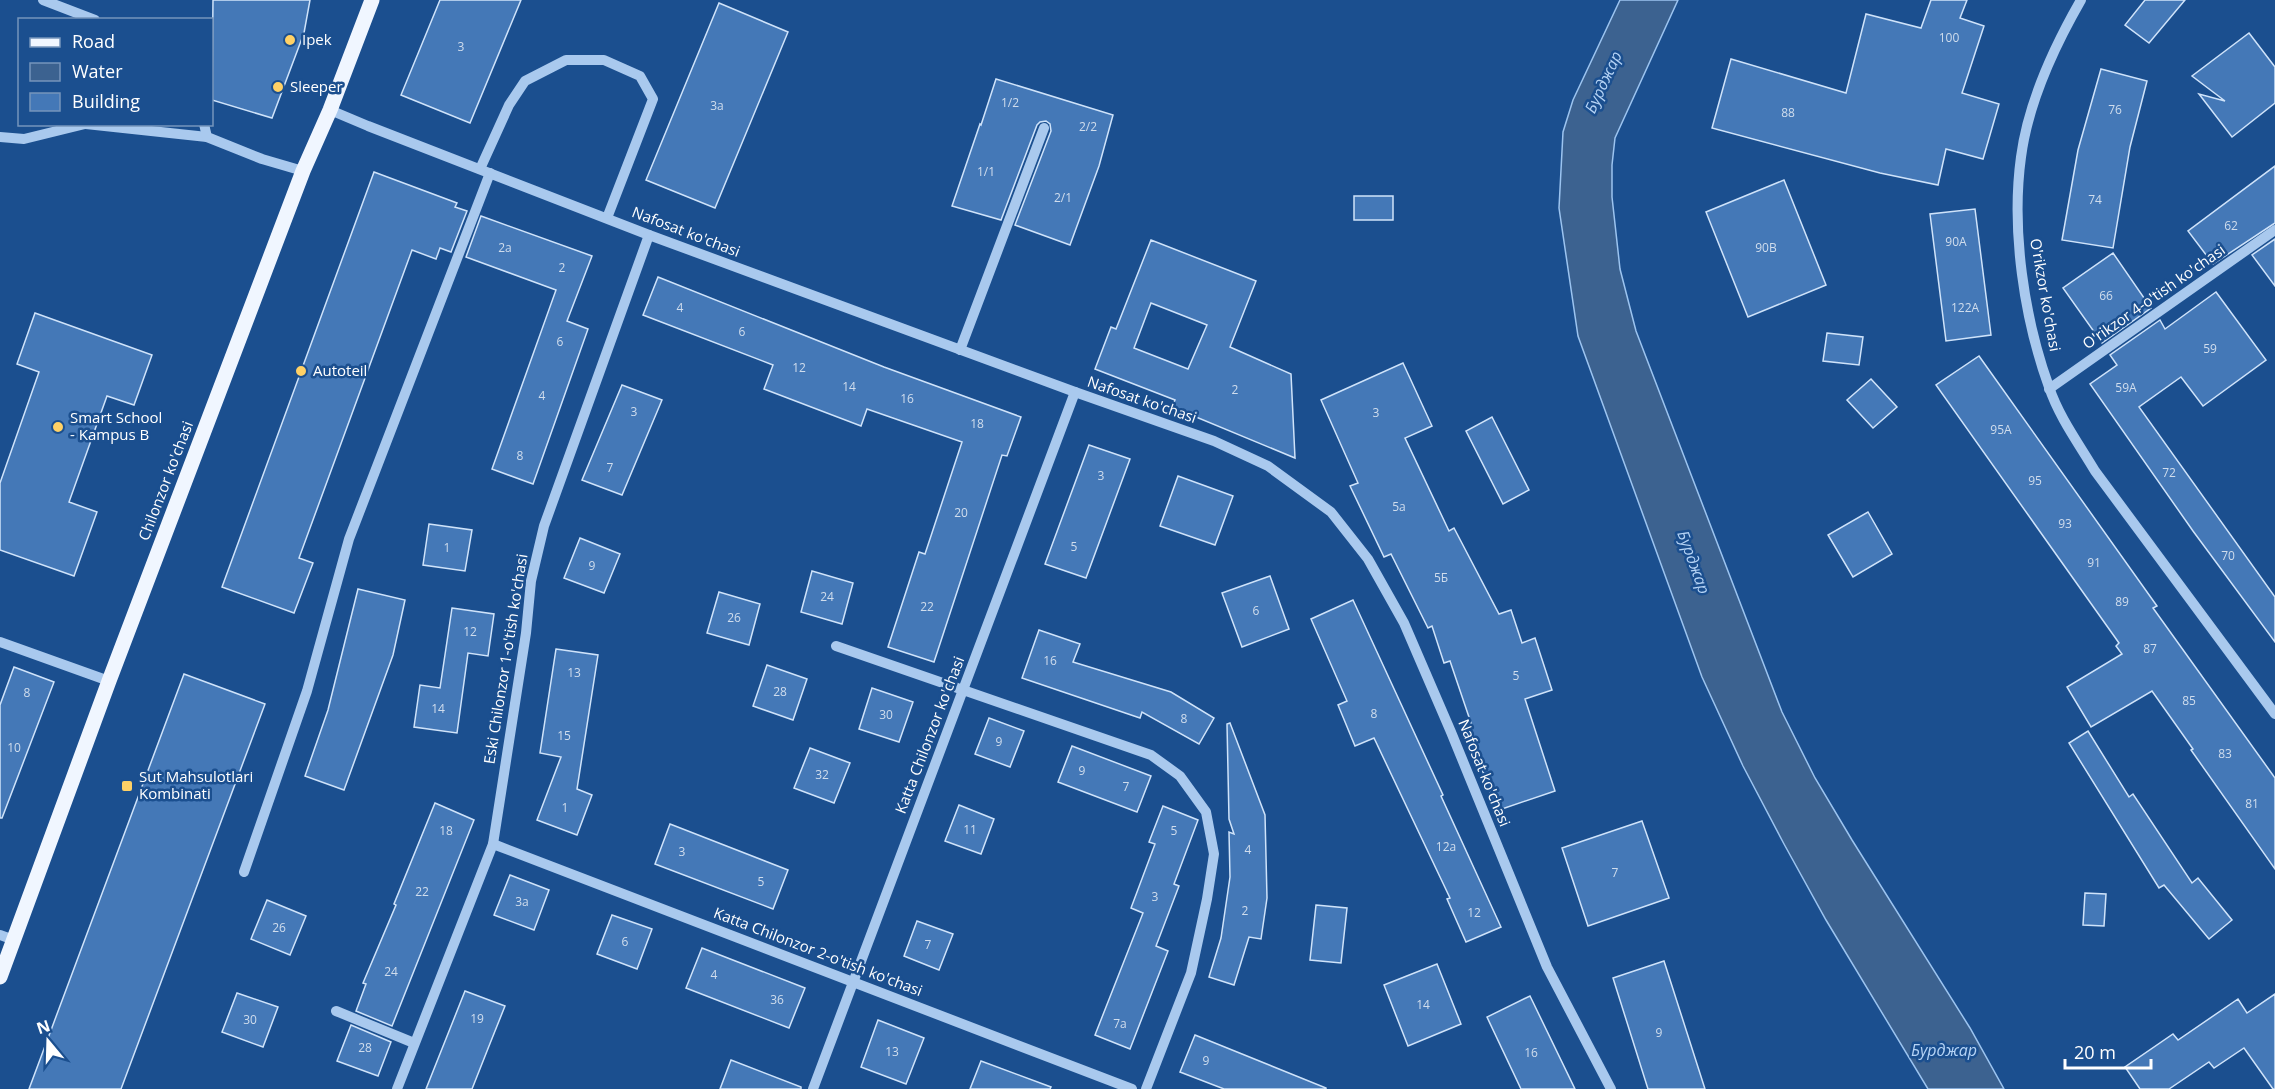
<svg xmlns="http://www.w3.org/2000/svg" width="2275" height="1089" viewBox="0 0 2275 1089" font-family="'Open Sans',sans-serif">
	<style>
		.water { fill: #3c6290; stroke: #9cc4f0; stroke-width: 1.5 }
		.building { fill: #4478b7; stroke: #cfe3fa; stroke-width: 1.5; fill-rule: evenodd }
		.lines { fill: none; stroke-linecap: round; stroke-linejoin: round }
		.minor { stroke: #a9c9ee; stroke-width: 10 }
		.major { stroke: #f0f6ff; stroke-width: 15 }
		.poi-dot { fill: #ffd166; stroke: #1b4f8f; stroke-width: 2 }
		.labels { text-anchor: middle; stroke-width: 5; stroke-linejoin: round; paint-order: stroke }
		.number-label { font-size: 12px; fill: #d0dded }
		.poi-label { font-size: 15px; fill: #fff; stroke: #1b4f8f; text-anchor: start }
		.street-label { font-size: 15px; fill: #fff; stroke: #1b4f8f }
		.water-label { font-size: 16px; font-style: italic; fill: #b5d3f5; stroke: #1b4f8f }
	</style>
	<rect width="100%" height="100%" fill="#1b4f8f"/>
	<!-- water -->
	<path class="water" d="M 1620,0 L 1678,0 L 1615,138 L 1612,165 L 1612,197 L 1620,269 L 1636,331 L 1782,712 L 1815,778 L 1852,840 L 1970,1028 L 2004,1089 L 1928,1089 L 1826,920 L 1784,844 L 1743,766 L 1702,677 L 1578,336 L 1559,208 L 1563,132 L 1573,100 Z"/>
	<!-- building -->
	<g class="building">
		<path d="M 213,0 L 310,0 L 304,33 L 272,118 L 212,100 Z"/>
		<path d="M 440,0 L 521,0 L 470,123 L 401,95 Z"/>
		<path d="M 1931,0 L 1967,0 L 1960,18 L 1984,26 L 1962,93 L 1999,104 L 1983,159 L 1946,149 L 1938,185 L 1880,173 L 1712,128 L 1731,59 L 1846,93 L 1866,14 L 1921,28 Z"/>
		<path d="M 2145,0 L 2185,0 L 2149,43 L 2125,25 Z"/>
		<path d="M 719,3 L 788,32 L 715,208 L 646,180 Z"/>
		<path d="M 2249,33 L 2275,67 L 2275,103 L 2232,137 L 2199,94 L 2225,101 L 2192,76 Z"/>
		<path d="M 2101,69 L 2147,81 L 2130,147 L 2113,248 L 2062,240 L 2078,150 Z"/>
		<path d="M 996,79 L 1113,115 L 1099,166 L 1070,245 L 1015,225 L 1051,131 L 1050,124 L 1046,121 L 1040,122 L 1037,125 L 1001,220 L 952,206 L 980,124 L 981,125 Z"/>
		<path d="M 2275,166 L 2275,223 L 2213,264 L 2188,231 Z"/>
		<path d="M 374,172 L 457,203 L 455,207 L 467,211 L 451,252 L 440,248 L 436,259 L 412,250 L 299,558 L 313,563 L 294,613 L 222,587 Z"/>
		<path d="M 1784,180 L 1826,285 L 1748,317 L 1706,212 Z"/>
		<rect x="1354" y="196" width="39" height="24"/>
		<path d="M 1975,209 L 1991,335 L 1946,341 L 1930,214 Z"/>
		<path d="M 481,216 L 592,256 L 567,321 L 588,329 L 533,484 L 492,469 L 556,290 L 466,257 Z"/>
		<path d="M 2275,239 L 2275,286 L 2252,255 Z"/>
		<path d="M 1151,240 L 1256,281 L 1230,347 L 1291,374 L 1295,458 L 1172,407 L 1175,400 L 1095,369 L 1111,327 L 1116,329 ZM 1151,303 L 1207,325 L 1188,369 L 1134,348 Z"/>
		<path d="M 2113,253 L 2151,308 L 2102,343 L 2063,288 Z"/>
		<path d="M 658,277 L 884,367 L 1021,417 L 1007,456 L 1002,455 L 934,662 L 888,647 L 919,552 L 925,554 L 962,442 L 867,409 L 861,426 L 764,389 L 773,365 L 643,315 Z"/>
		<path d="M 2216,292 L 2266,360 L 2203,406 L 2181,377 L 2139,407 L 2275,597 L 2275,642 L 2193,531 L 2090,384 L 2117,365 L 2110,355 L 2160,320 L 2165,329 Z"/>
		<path d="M 35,313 L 152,355 L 134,405 L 107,396 L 69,502 L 97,512 L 74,576 L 0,550 L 0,483 L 39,372 L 17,364 Z"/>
		<path d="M 1827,333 L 1863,337 L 1859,365 L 1823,361 Z"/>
		<path d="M 1979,356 L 2157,606 L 2153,608 L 2275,778 L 2275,869 L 2191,750 L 2193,749 L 2152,691 L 2091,727 L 2067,687 L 2122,654 L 2116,646 L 2119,643 L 1936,385 Z"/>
		<path d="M 1403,363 L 1432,426 L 1405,438 L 1449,531 L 1454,528 L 1499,614 L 1511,610 L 1522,643 L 1535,638 L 1552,690 L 1525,699 L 1555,791 L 1496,811 L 1468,727 L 1472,726 L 1450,661 L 1444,663 L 1432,626 L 1428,628 L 1391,554 L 1384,557 L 1350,486 L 1358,483 L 1321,400 Z"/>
		<path d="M 1871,379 L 1897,407 L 1873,428 L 1847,400 Z"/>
		<path d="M 622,385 L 662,400 L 622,495 L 582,480 Z"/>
		<path d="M 1492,417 L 1529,490 L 1503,504 L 1466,431 Z"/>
		<path d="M 1089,445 L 1130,459 L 1086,578 L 1045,564 Z"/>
		<path d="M 1178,476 L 1233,496 L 1215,545 L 1160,526 Z"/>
		<path d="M 1868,512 L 1892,554 L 1853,577 L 1828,535 Z"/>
		<path d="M 429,524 L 472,530 L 465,571 L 423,565 Z"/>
		<path d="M 580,538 L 620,554 L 604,593 L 564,578 Z"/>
		<path d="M 812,571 L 853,583 L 842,624 L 801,612 Z"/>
		<path d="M 1270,576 L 1289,629 L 1242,647 L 1222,593 Z"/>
		<path d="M 358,589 L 405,600 L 393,655 L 344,790 L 305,776 L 328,710 Z"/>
		<path d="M 719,592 L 760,604 L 749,645 L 707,633 Z"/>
		<path d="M 1353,600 L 1443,795 L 1441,796 L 1501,927 L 1466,942 L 1447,899 L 1450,898 L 1374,738 L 1355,746 L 1338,705 L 1347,701 L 1311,619 Z"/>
		<path d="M 452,608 L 494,614 L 488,656 L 468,653 L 457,733 L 414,727 L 420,685 L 440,688 Z"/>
		<path d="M 1039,630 L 1080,644 L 1073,662 L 1171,692 L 1214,718 L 1199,744 L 1142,712 L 1140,718 L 1022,678 Z"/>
		<path d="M 556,649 L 598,655 L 577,789 L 592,795 L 577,835 L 537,820 L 561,757 L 540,753 Z"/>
		<path d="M 767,665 L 807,679 L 793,720 L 753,706 Z"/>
		<path d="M 14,667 L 54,682 L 2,818 L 0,818 L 0,705 Z"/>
		<path d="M 184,674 L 265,704 L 121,1089 L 29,1089 Z"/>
		<path d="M 872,688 L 913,702 L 899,742 L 859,729 Z"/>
		<path d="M 989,718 L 1024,731 L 1010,767 L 975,754 Z"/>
		<path d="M 1230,723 L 1265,815 L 1267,898 L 1261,939 L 1249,937 L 1234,985 L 1209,977 L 1221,938 L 1230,877 L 1229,832 L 1234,834 L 1229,819 L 1227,724 Z"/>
		<path d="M 2088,731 L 2129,797 L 2133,794 L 2192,883 L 2198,878 L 2232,920 L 2209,939 L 2164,885 L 2159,888 L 2069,743 Z"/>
		<path d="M 1072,746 L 1151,776 L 1137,812 L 1058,782 Z"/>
		<path d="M 810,748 L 850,763 L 834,803 L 794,788 Z"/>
		<path d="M 435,803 L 474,820 L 392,1026 L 356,1011 L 366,984 L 363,983 L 396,905 L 394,904 Z"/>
		<path d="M 959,805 L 994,819 L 981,854 L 945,841 Z"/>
		<path d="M 1163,806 L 1198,820 L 1174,884 L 1179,886 L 1156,946 L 1168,951 L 1130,1049 L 1095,1035 L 1143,913 L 1131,908 L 1155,844 L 1149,842 Z"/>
		<path d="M 1642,821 L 1669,898 L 1588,926 L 1562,848 Z"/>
		<path d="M 670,824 L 788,870 L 773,909 L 655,864 Z"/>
		<path d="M 510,875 L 549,890 L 534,930 L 494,915 Z"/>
		<path d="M 2085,893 L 2106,894 L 2104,926 L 2083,925 Z"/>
		<path d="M 267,900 L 306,916 L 290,955 L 251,939 Z"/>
		<path d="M 1316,905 L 1347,908 L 1341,963 L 1310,960 Z"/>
		<path d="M 612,915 L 652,929 L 637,969 L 597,954 Z"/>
		<path d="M 917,921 L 953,934 L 939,970 L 904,956 Z"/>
		<path d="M 702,948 L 805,988 L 789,1028 L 686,988 Z"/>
		<path d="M 1664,961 L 1705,1089 L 1648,1089 L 1613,978 Z"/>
		<path d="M 1437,964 L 1461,1024 L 1408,1046 L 1384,985 Z"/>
		<path d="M 465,991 L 505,1006 L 489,1046 L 472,1089 L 426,1089 Z"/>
		<path d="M 237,993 L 278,1007 L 263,1047 L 222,1032 Z"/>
		<path d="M 2275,994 L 2275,1089 L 2273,1089 L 2244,1048 L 2214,1068 L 2209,1062 L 2169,1089 L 2140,1089 L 2125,1067 L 2173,1034 L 2178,1040 L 2238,999 L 2247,1013 Z"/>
		<path d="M 1530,996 L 1575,1089 L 1521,1089 L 1487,1017 Z"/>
		<path d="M 878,1020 L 924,1038 L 906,1084 L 861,1067 Z"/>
		<path d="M 351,1025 L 391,1042 L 378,1076 L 337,1061 Z"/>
		<path d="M 1195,1035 L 1326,1088 L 1326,1089 L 1224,1089 L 1180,1072 Z"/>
		<path d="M 731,1060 L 801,1087 L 801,1089 L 720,1089 Z"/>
		<path d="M 981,1061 L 1051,1087 L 1050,1089 L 970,1089 Z"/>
	</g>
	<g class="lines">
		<!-- minor -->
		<g class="minor">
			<path d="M 43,0 L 95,20"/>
			<path d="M 2081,0 C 2054,47 2028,103 2021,157 C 2011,230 2024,318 2049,387 C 2059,417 2079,444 2095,471 L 2275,714"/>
			<path d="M 330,110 L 368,126 L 649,235 L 1075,392 L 1214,441 L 1268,466 L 1331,512 L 1368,559 L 1404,623 L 1451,732 L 1547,967 L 1611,1089"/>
			<path d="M 86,124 L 207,137"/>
			<path d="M 204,124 L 207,137 L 262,159 L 303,171"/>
			<path d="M 0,137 L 24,139 L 85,124"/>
			<path d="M 480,169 L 509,105 L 525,81 L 566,60 L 604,60 L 640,76 L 653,99 L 607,218"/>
			<path d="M 960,350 L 1044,128"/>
			<path d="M 2049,389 L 2275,230"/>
			<path d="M 0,642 L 109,681"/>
			<path d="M 836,646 L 1151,755 L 1180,776 L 1206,812 L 1214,854 L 1207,899 L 1191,973 L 1146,1089"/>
			<path d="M 493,844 L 1132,1089"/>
			<path d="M 244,872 L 307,691 L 349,539 L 490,173"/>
			<path d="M 0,935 L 14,940"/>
			<path d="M 336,1011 L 414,1043"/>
			<path d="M 397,1089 L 493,844 L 526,633 L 531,581 L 544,526 L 649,235"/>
			<path d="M 813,1089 L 1075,392"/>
		</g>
		<!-- major -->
		<path class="major" d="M 0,977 L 109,681 L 303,171 L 330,110 L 372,0"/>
	</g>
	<!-- markers -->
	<g class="poi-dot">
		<circle cx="290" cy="40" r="6"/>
		<circle cx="278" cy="87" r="6"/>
		<circle cx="301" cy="371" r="6"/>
		<circle cx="58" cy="427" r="6"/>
		<rect x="121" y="780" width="12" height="12" rx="3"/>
	</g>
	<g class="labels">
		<!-- number labels -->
		<g class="number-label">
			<text x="1949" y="42">100</text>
			<text x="461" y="51">3</text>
			<text x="1010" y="107">1/2</text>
			<text x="717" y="110">3a</text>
			<text x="2115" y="114">76</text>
			<text x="1788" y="117">88</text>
			<text x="1088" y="131">2/2</text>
			<text x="986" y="176">1/1</text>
			<text x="1063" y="202">2/1</text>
			<text x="2095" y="204">74</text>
			<text x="2231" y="230">62</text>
			<text x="1956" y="246">90A</text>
			<text x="505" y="252">2а</text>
			<text x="1766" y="252">90B</text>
			<text x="562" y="272">2</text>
			<text x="2106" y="300">66</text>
			<text x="680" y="312">4</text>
			<text x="1965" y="312">122A</text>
			<text x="742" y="336">6</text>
			<text x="560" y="346">6</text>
			<text x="2210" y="353">59</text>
			<text x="799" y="372">12</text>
			<text x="849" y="391">14</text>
			<text x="2126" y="392">59A</text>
			<text x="1235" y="394">2</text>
			<text x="542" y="400">4</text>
			<text x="907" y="403">16</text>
			<text x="634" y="416">3</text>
			<text x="1376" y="417">3</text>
			<text x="977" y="428">18</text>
			<text x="2001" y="434">95A</text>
			<text x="520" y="460">8</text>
			<text x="610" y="472">7</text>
			<text x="2169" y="477">72</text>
			<text x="1101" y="480">3</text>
			<text x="2035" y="485">95</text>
			<text x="1399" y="511">5a</text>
			<text x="961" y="517">20</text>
			<text x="2065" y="528">93</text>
			<text x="1074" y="551">5</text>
			<text x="447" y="552">1</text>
			<text x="2228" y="560">70</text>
			<text x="2094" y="567">91</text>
			<text x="592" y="570">9</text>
			<text x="1441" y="582">5Б</text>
			<text x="827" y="601">24</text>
			<text x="2122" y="606">89</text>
			<text x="927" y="611">22</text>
			<text x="1256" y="615">6</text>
			<text x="734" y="622">26</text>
			<text x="470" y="636">12</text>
			<text x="2150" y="653">87</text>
			<text x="1050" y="665">16</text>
			<text x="574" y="677">13</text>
			<text x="1516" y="680">5</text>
			<text x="780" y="696">28</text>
			<text x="27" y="697">8</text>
			<text x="2189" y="705">85</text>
			<text x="438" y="713">14</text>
			<text x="1374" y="718">8</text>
			<text x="886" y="719">30</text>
			<text x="1184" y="723">8</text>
			<text x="564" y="740">15</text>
			<text x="999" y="746">9</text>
			<text x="14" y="752">10</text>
			<text x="2225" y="758">83</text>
			<text x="1082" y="775">9</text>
			<text x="822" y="779">32</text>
			<text x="1126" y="791">7</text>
			<text x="2252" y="808">81</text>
			<text x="565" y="812">1</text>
			<text x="970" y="834">11</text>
			<text x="446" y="835">18</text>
			<text x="1174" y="835">5</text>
			<text x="1446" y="851">12a</text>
			<text x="1248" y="854">4</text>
			<text x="682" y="856">3</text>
			<text x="1615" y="877">7</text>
			<text x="761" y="886">5</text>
			<text x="422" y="896">22</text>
			<text x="1155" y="901">3</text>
			<text x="522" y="906">3а</text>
			<text x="1245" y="915">2</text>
			<text x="1474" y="917">12</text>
			<text x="279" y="932">26</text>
			<text x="625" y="946">6</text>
			<text x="928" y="949">7</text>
			<text x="391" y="976">24</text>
			<text x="714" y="979">4</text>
			<text x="777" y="1004">36</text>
			<text x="1423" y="1009">14</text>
			<text x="477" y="1023">19</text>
			<text x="250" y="1024">30</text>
			<text x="1120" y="1028">7а</text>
			<text x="1659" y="1037">9</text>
			<text x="365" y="1052">28</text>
			<text x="892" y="1056">13</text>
			<text x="1531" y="1057">16</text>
			<text x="1206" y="1065">9</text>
		</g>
		<!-- poi labels -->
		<g class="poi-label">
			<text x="302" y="45">Ipek</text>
			<text x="290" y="92">Sleeper</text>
			<text x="313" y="376">Autoteil</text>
			<text x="70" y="423">Smart School<tspan x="70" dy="17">- Kampus B</tspan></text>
			<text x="139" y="782">Sut Mahsulotlari<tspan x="139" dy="17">Kombinati</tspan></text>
		</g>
		<!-- street labels -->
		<g class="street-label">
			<text transform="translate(686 232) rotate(21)" y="5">Nafosat ko'chasi</text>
			<text transform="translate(2045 295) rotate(80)" y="5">O'rikzor ko'chasi</text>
			<text transform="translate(2154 297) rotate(-35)" y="5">O'rikzor 4-o'tish ko'chasi</text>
			<text transform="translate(1142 400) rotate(19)" y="5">Nafosat ko'chasi</text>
			<text transform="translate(166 481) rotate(-69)" y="5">Chilonzor ko'chasi</text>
			<text transform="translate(506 659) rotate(-81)" y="5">Eski Chilonzor 1-o'tish ko'chasi</text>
			<text transform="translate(930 735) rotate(-69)" y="5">Katta Chilonzor ko'chasi</text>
			<text transform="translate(1484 773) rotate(68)" y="5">Nafosat ko'chasi</text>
			<text transform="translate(818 952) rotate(21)" y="5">Katta Chilonzor 2-o'tish ko'chasi</text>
		</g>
		<!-- water labels -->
		<g class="water-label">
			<text transform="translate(1603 82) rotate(-65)" y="6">Бурджар</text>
			<text transform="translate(1694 562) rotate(70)" y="6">Бурджар</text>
			<text x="1944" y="1056">Бурджар</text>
		</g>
	</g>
	<!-- legend -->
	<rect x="18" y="18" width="195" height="108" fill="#1b4f8f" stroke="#7695bc" stroke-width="1.5"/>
	<rect x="30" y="38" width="30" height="9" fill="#f0f6ff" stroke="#7695bc" stroke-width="1.5"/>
	<text x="72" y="48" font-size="18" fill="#ffffff">Road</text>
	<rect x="30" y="63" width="30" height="18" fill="#3c6290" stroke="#7695bc" stroke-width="1.5"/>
	<text x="72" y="78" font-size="18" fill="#ffffff">Water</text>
	<rect x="30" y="93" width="30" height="18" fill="#4478b7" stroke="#7695bc" stroke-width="1.5"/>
	<text x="72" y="108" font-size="18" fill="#ffffff">Building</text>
	<!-- north arrow -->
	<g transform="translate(48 1041) rotate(341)" stroke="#1b4f8f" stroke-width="4.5" paint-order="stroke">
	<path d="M0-4.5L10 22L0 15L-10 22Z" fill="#ffffff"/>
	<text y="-9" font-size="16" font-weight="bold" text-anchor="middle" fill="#ffffff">N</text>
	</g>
	<!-- scale -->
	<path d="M2065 1059v9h86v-9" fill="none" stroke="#ffffff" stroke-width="3"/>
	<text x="2074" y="1059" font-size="18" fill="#ffffff" stroke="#1b4f8f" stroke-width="4.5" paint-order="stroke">20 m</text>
</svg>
